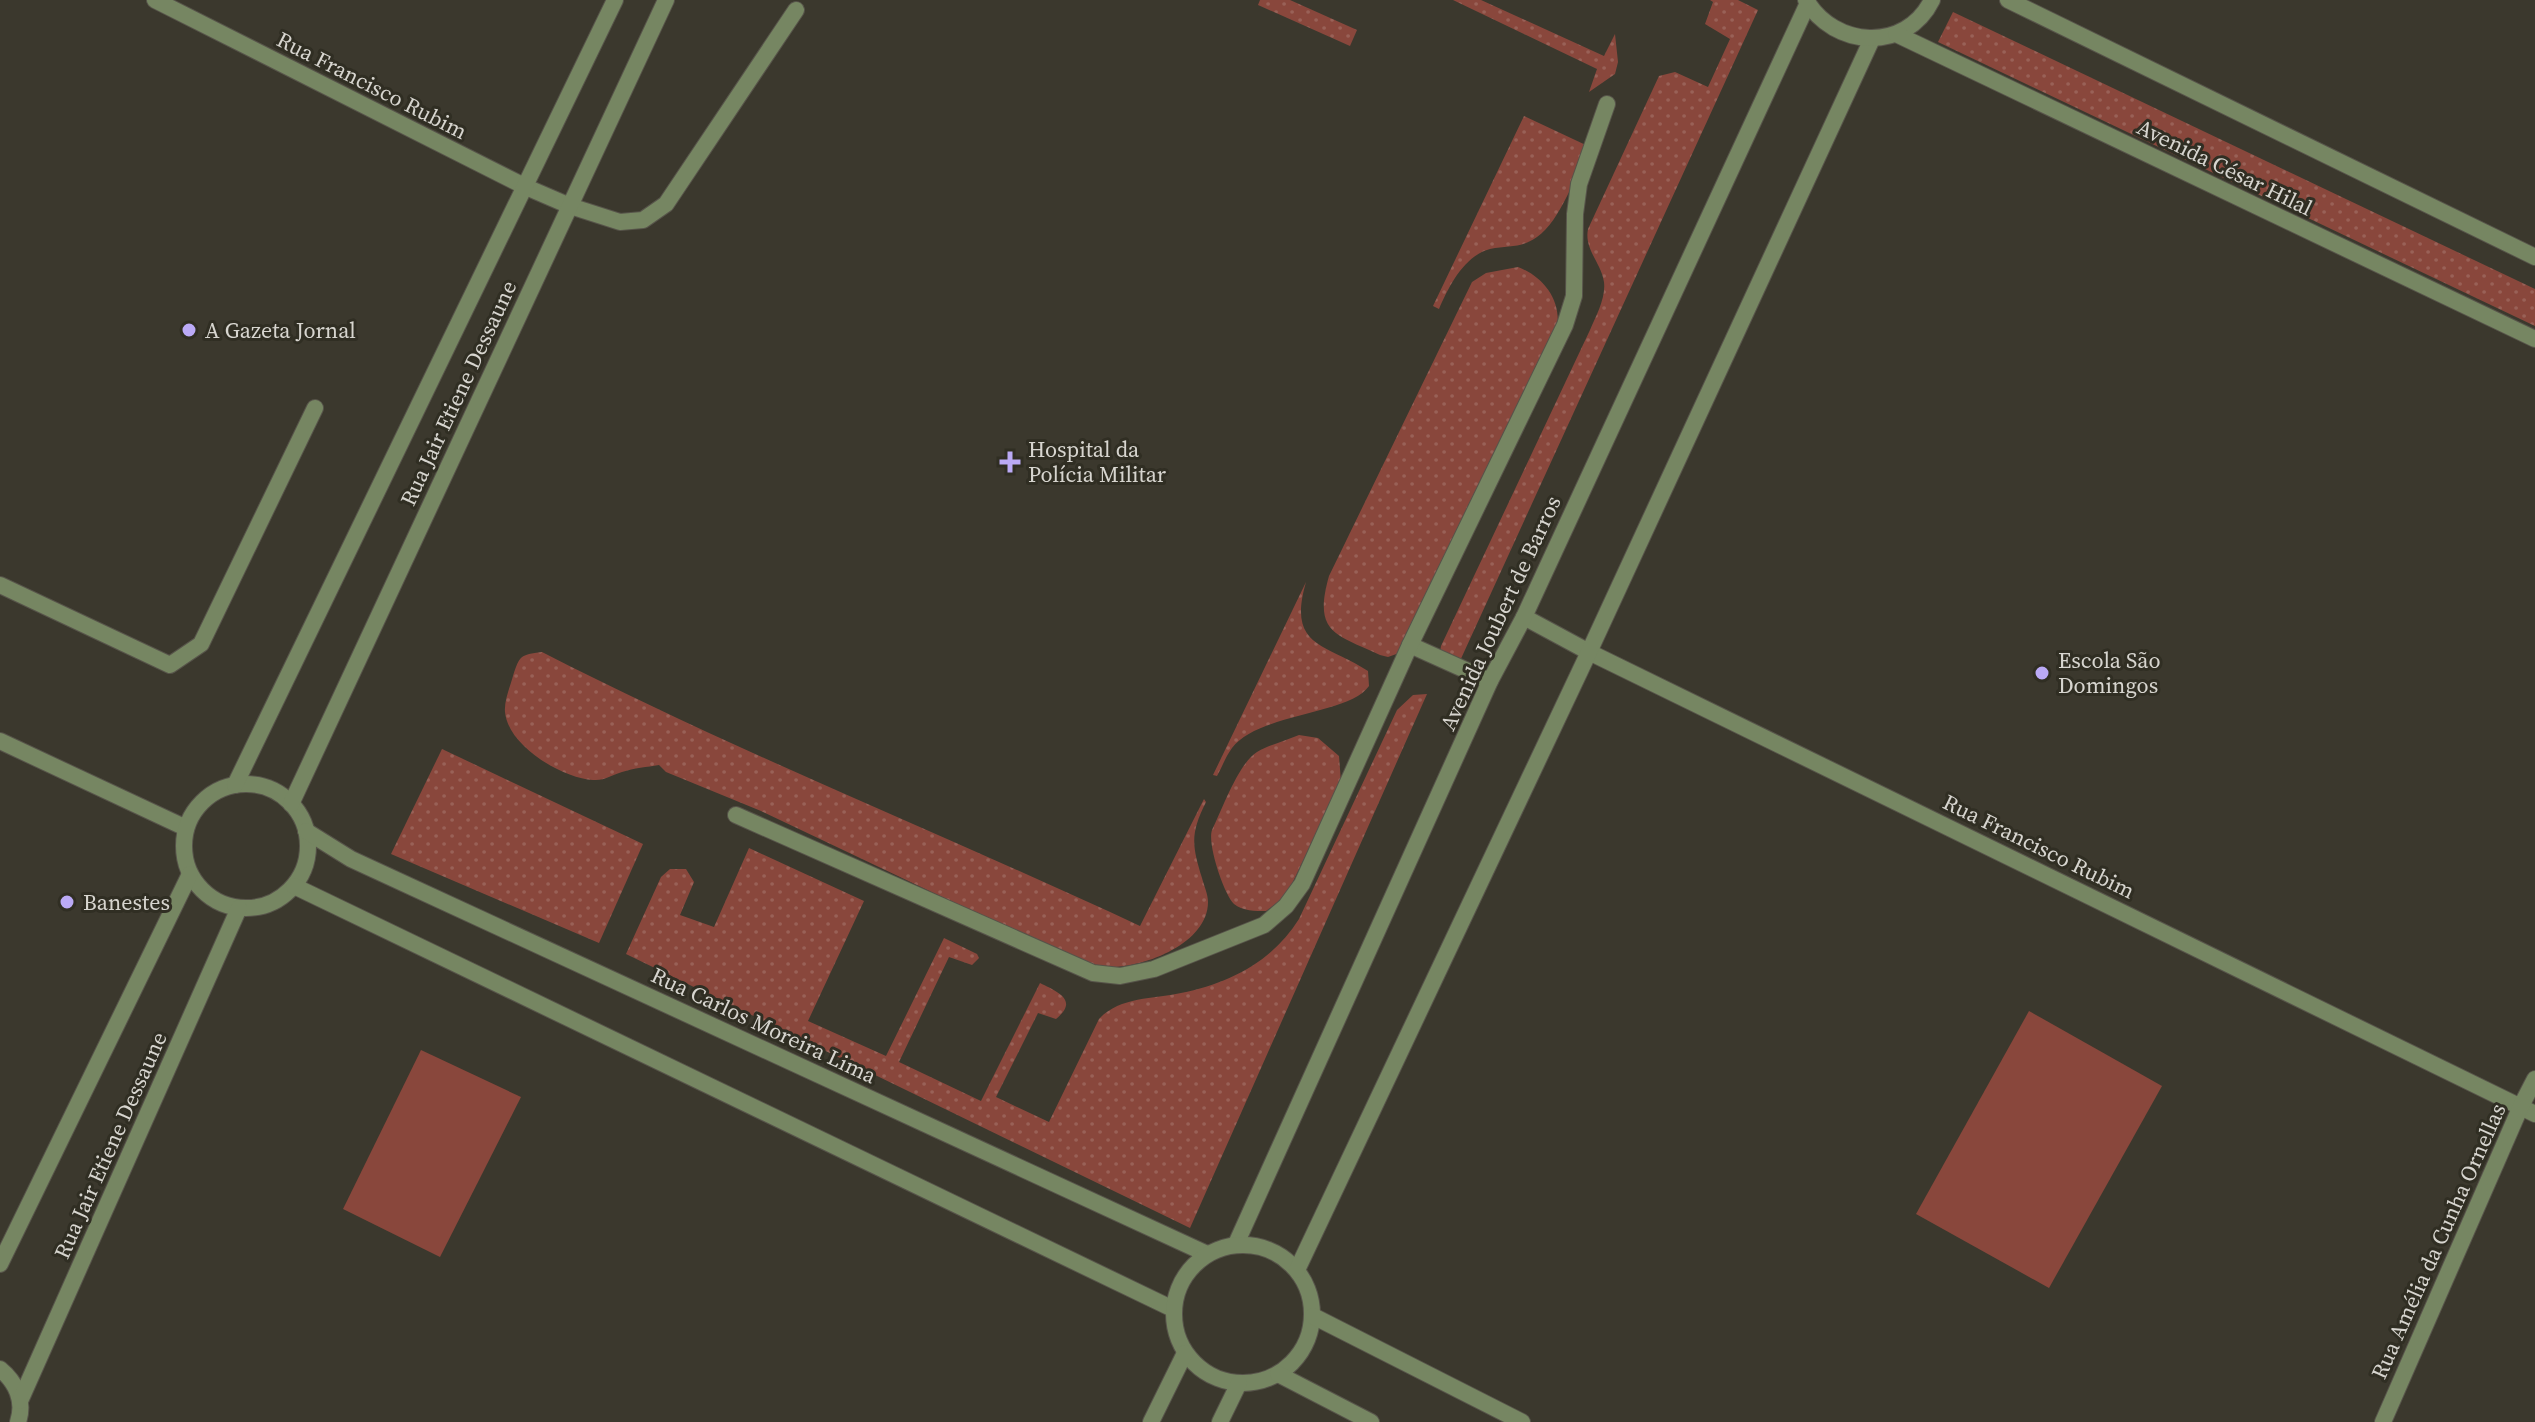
<svg xmlns="http://www.w3.org/2000/svg" width="2535" height="1422" viewBox="0 0 2535 1422" font-family="'Source Serif 4',serif">
	<style>
		.green { fill: url(#green-dots) }
		.pitch { fill: #89473c }
		.lines { fill: none; stroke-linecap: round; stroke-linejoin: round }
		.service-casing { stroke: #57544a; stroke-width: 18 }
		.minor-casing { stroke: #57544a; stroke-width: 18 }
		.tertiary-casing { stroke: #57544a; stroke-width: 18 }
		.service { stroke: #768662; stroke-width: 16 }
		.minor { stroke: #768662; stroke-width: 16 }
		.tertiary { stroke: #768662; stroke-width: 16 }
		.poi-dot { fill: #bbaaf6; stroke: #302e23; stroke-width: 3 }
		.labels { text-anchor: middle; stroke-width: 6; stroke-linejoin: round; paint-order: stroke }
		.street-label { font-size: 22px; fill: #d7d5cf; stroke: #302e23 }
		.poi-label { font-size: 22px; fill: #d7d5cf; stroke: #302e23; text-anchor: start }
	</style>
	<defs>
		<pattern id="green-dots" width="8" height="8" patternUnits="userSpaceOnUse" patternTransform="scale(2)"><rect width="8" height="8" fill="#89473c"/><path d="M2 2h.1M6 6h.1" fill="none" stroke="#996157" stroke-width="1.8" stroke-linecap="round"/></pattern>
	</defs>
	<rect width="100%" height="100%" fill="#3b382d"/>
	<!-- green -->
	<g class="green">
		<path d="M 1260,0 L 1290,0 L 1357,30 L 1350,46 L 1258,5 Z"/>
		<path d="M 1453,0 L 1481,0 L 1604,56 L 1615,34 L 1618,62 L 1615,74 L 1589,92 L 1597,69 Z"/>
		<path d="M 1710,0 L 1738,0 L 1758,10 L 1459,663 L 1440,652 L 1441,646 L 1590,330 C 1596,316 1606,298 1604,282 C 1601,262 1584,250 1588,229 L 1659,76 L 1675,72 L 1708,87 L 1730,39 L 1705,24 L 1713,2 Z"/>
		<path d="M 1953,12 L 2535,289 L 2535,326 L 1938,42 Z"/>
		<path d="M 1524,116 L 1590,147 C 1577,172 1560,222 1537,237 C 1520,249 1508,245 1490,249 C 1464,256 1449,286 1439,309 L 1433,306 Z"/>
		<path d="M 1518,267 C 1544,277 1562,301 1557,329 L 1402,652 L 1388,657 L 1380,655 C 1335,634 1313,633 1329,576 L 1472,282 L 1486,273 Z"/>
		<path d="M 1306,582 C 1287,648 1325,643 1368,671 L 1369,686 C 1349,715 1258,713 1232,748 C 1226,756 1222,767 1217,776 L 1213,775 Z"/>
		<path d="M 542,652 C 737,752 941,833 1140,926 L 1204,799 L 1206,802 C 1190,834 1192,845 1202,878 C 1204,886 1208,894 1208,902 C 1208,945 1139,970 1103,967 C 1090,967 1075,959 1062,954 L 761,811 L 666,772 L 659,765 C 647,767 634,768 622,772 C 611,775 605,781 593,780 C 562,778 508,746 505,712 C 504,701 510,687 513,676 C 520,655 520,655 542,652 Z"/>
		<path d="M 1427,694 L 1190,1228 L 626,954 L 661,877 L 670,869 L 686,869 L 694,882 L 680,915 L 714,927 L 749,848 L 864,901 L 808,1021 L 886,1056 L 944,938 L 977,954 L 979,958 L 972,965 L 949,957 L 899,1062 L 981,1101 L 1040,983 C 1058,992 1079,1000 1056,1019 L 1038,1013 L 996,1097 L 1049,1122 L 1099,1019 C 1119,997 1153,999 1181,993 C 1229,983 1272,962 1299,919 L 1397,710 L 1413,695 Z"/>
		<path d="M 1299,735 L 1318,738 L 1339,756 L 1341,782 L 1286,896 L 1266,911 C 1256,911 1242,911 1234,904 C 1224,894 1207,844 1212,830 C 1222,810 1238,764 1257,752 C 1269,745 1285,741 1299,735 Z"/>
		<path d="M 442,749 L 643,844 L 599,943 L 391,854 Z"/>
	</g>
	<!-- pitch -->
	<g class="pitch">
		<path d="M 2029,1011 L 2162,1086 L 2049,1288 L 1916,1214 Z"/>
		<path d="M 421,1050 L 521,1097 L 440,1257 L 343,1209 Z"/>
	</g>
	<g class="lines">
		<!-- service casing -->
		<g class="service-casing">
			<g id="service">
				<path d="M 570,206 L 620,222 L 643,220 L 666,204 L 796,10"/>
				<path d="M 0,585 L 170,665 L 201,644 L 315,408"/>
				<path d="M 1410,645 L 1490,681"/>
				<path d="M 736,815 L 1093,973 L 1120,976 L 1154,969 L 1264,925 L 1286,906 L 1302,884 L 1410,645 L 1565,325 L 1574,296 L 1575,214 L 1579,184 L 1607,104"/>
			</g>
		</g>
		<!-- minor casing -->
		<g class="minor-casing">
			<g id="minor">
				<path d="M 155,0 L 526,187 L 570,206"/>
				<path d="M 1524,617 L 1589,652 L 2535,1114"/>
				<path d="M 0,741 L 186,828"/>
				<circle cx="246" cy="846" r="62"/>
				<path d="M 235,785 L 615,0"/>
				<path d="M 291,804 L 666,0"/>
				<path d="M 306,831 L 351,859 L 1207,1254"/>
				<path d="M 294,886 L 1173,1309"/>
				<path d="M 1236,1244 L 1490,681 L 1524,617 L 1808,3"/>
				<circle cx="1243" cy="1314" r="69"/>
				<path d="M 0,1264 L 190,874"/>
				<path d="M 1297,1270 L 1589,652 L 1872,39"/>
				<path d="M 1313,1316 L 1522,1422"/>
				<path d="M 0,1369 C 16,1382 25,1401 18,1422"/>
				<path d="M 1278,1374 L 1371,1422"/>
				<path d="M 20,1401 L 239,908"/>
				<path d="M 1151,1422 L 1185,1353"/>
				<path d="M 1220,1422 L 1239,1383"/>
				<path d="M 2383,1422 L 2521,1106 L 2535,1079"/>
			</g>
		</g>
		<!-- tertiary casing -->
		<g class="tertiary-casing">
			<g id="tertiary">
				<path d="M 1806,0 C 1834,48 1906,53 1932,0"/>
				<path d="M 2008,0 L 2535,257"/>
				<path d="M 1896,34 L 2535,339"/>
			</g>
		</g>
		<!-- service -->
		<use href="#service" class="service"/>
		<!-- minor -->
		<use href="#minor" class="minor"/>
		<!-- tertiary -->
		<use href="#tertiary" class="tertiary"/>
	</g>
	<!-- markers -->
	<g class="poi-dot">
		<circle cx="189" cy="330" r="8"/>
		<path d="M1006 450h8v8h8v8h-8v8h-8v-8h-8v-8h8z"/>
		<circle cx="2042" cy="673" r="8"/>
		<circle cx="67" cy="902" r="8"/>
	</g>
	<g class="labels">
		<!-- street labels -->
		<g class="street-label">
			<text transform="translate(372 85) rotate(27)" y="8">Rua Francisco Rubim</text>
			<text transform="translate(2225 167) rotate(26)" y="8">Avenida César Hilal</text>
			<text transform="translate(458 393) rotate(-65)" y="8">Rua Jair Etiene Dessaune</text>
			<text transform="translate(1500 613) rotate(-65)" y="8">Avenida Joubert de Barros</text>
			<text transform="translate(2039 846) rotate(26)" y="8">Rua Francisco Rubim</text>
			<text transform="translate(764 1025) rotate(25)" y="8">Rua Carlos Moreira Lima</text>
			<text transform="translate(110 1145) rotate(-66)" y="8">Rua Jair Etiene Dessaune</text>
			<text transform="translate(2438 1241) rotate(-66)" y="8">Rua Amélia da Cunha Ornellas</text>
		</g>
		<!-- poi labels -->
		<g class="poi-label">
			<text x="205" y="338">A Gazeta Jornal</text>
			<text x="1028" y="457">Hospital da<tspan x="1028" dy="25">Polícia Militar</tspan></text>
			<text x="2058" y="668">Escola São<tspan x="2058" dy="25">Domingos</tspan></text>
			<text x="83" y="910">Banestes</text>
		</g>
	</g>
</svg>
